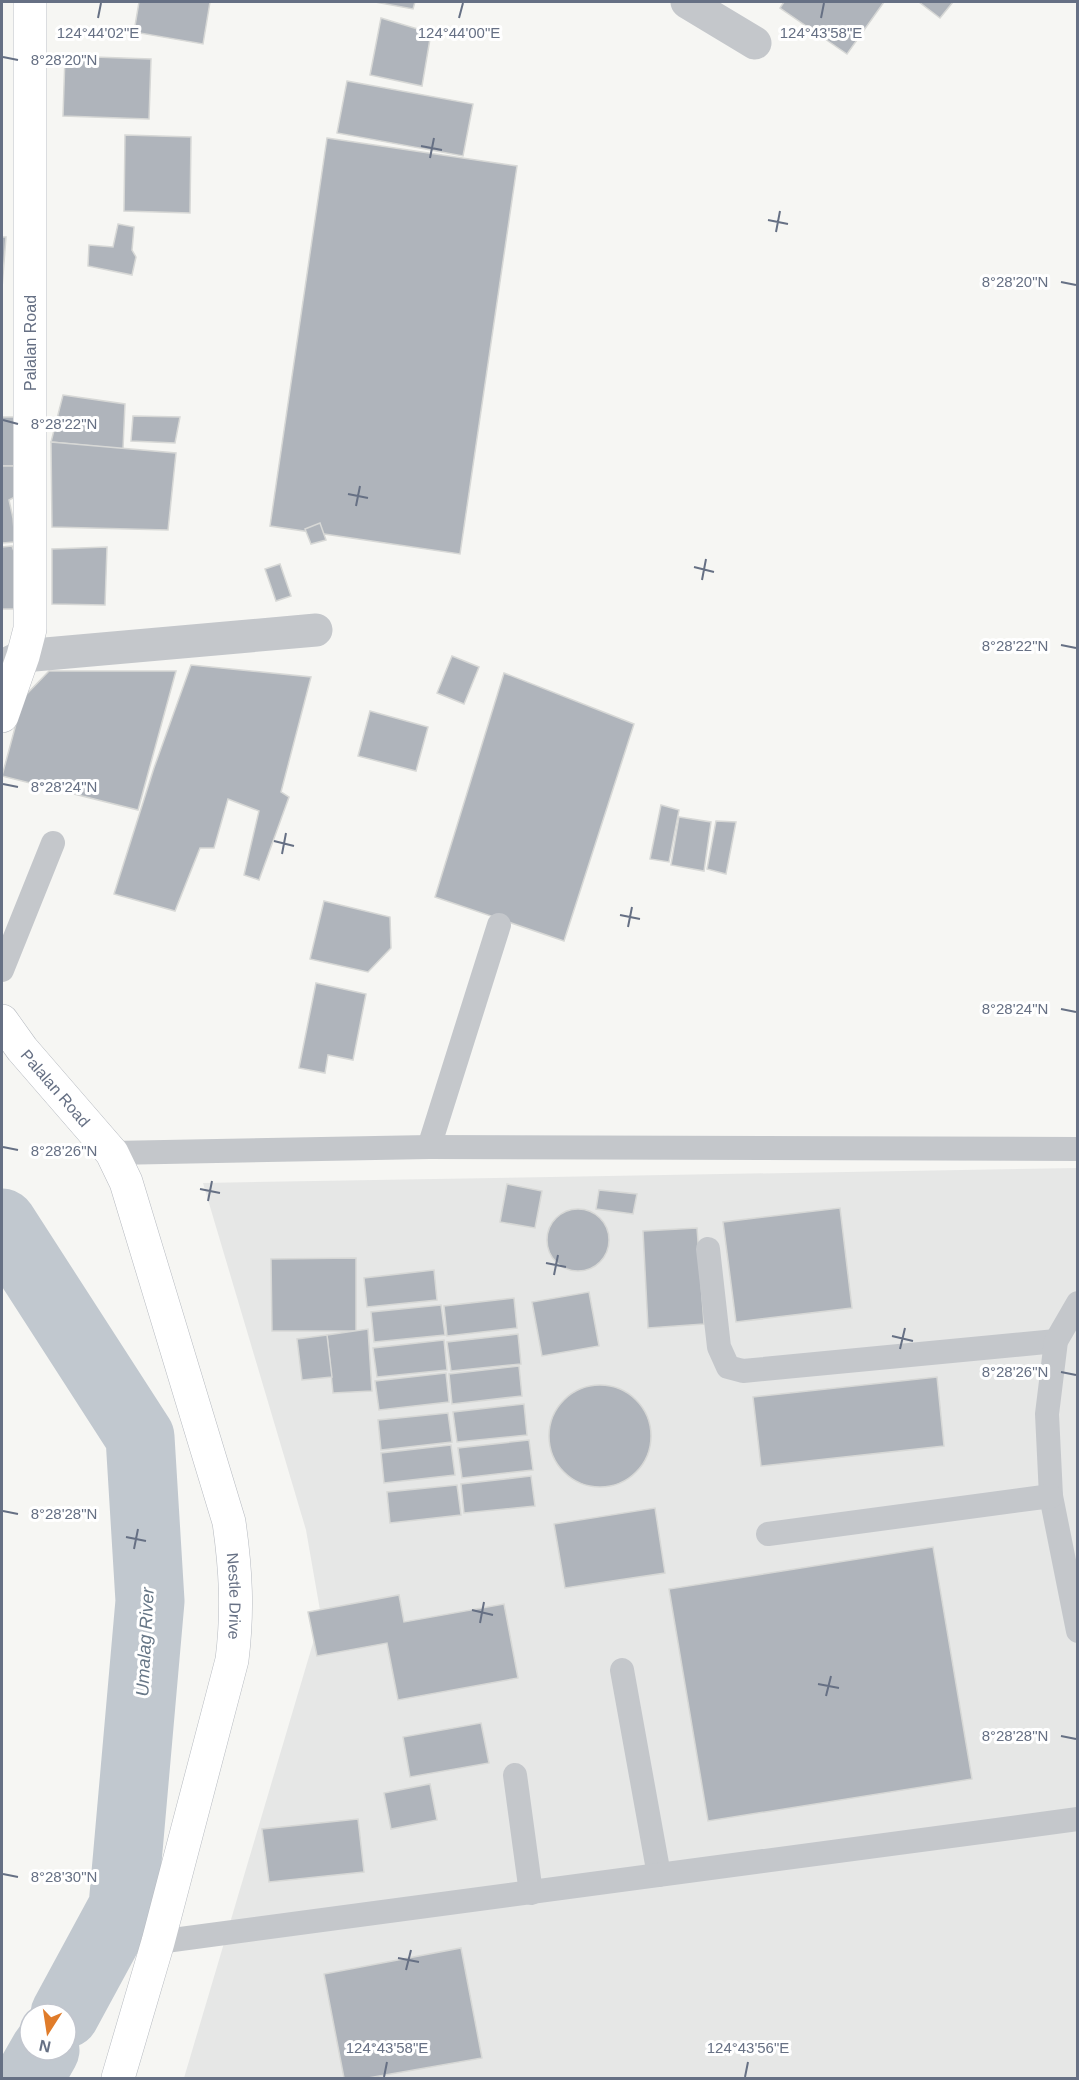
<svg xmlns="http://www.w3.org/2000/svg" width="1079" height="2080" viewBox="0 0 1079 2080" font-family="Arial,sans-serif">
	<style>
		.built { fill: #e6e7e6 }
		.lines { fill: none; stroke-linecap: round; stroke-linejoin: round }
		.river { stroke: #c1c8cf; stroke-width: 69 }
		.building { fill: #afb4bb; stroke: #d7d8d6; stroke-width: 1.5 }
		.secondary-casing { stroke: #b6bac0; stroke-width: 34 }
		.lane { stroke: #c4c7cb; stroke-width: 24 }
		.street { stroke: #c4c7cb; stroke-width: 33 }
		.secondary { stroke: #fff; stroke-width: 33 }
		.ticks { fill: none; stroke: #667084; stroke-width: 2 }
		.labels { text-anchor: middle; stroke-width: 6; stroke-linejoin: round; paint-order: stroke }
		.street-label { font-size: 16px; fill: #667084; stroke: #fff }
		.water-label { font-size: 18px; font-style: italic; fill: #677787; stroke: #fff }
		.ticks-label { font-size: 15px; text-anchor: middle; fill: #667084; stroke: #fff; stroke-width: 6; stroke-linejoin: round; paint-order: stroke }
	</style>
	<rect width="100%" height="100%" fill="#f6f6f3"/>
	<!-- built -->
	<path class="built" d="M 1077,1168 L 1077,2078 L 184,2078 L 321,1616 L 306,1530 L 203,1183 Z"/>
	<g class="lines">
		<!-- river -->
		<g class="river">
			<path d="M 2,1223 L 140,1437 L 150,1601 L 123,1907 L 65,2014"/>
			<path d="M 29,2078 L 45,2050"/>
		</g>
	</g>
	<!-- building -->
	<g class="building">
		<path d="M 139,2 L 210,2 L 203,44 L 134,32 Z"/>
		<path d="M 375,2 L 415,2 L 413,9 Z"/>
		<path d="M 784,2 L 884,2 L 847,54 L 780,8 Z"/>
		<path d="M 919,2 L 953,2 L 940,18 Z"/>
		<path d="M 381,18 L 431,33 L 422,86 L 370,75 Z"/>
		<path d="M 65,56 L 151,59 L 149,119 L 63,116 Z"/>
		<path d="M 347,81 L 473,104 L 463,156 L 337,133 Z"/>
		<path d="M 125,135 L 191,137 L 190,213 L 124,211 Z"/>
		<path d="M 327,138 L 517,166 L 460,554 L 270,526 Z"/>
		<path d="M 118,224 L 134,227 L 132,250 L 136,257 L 132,275 L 88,266 L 89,245 L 113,247 Z"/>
		<path d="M 2,237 L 6,237 L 2,288 Z"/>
		<path d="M 63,395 L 125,404 L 123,449 L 51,442 Z"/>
		<path d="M 133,416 L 180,417 L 175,443 L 131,441 Z"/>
		<rect x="2" y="417" width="15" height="49"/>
		<path d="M 51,442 L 176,453 L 168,530 L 52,527 Z"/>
		<path d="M 2,466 L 17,466 L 17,496 L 9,500 L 13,518 L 15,542 L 2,543 Z"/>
		<path d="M 320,523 L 326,540 L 311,544 L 305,529 Z"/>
		<path d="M 12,546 L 21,570 L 15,609 L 2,609 L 2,547 Z"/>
		<path d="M 107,547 L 105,605 L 52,604 L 52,549 Z"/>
		<path d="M 280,564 L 291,596 L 276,601 L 265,569 Z"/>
		<path d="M 452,656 L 479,667 L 464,704 L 437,693 Z"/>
		<path d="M 191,665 L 311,677 L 281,792 L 289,797 L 259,880 L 244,875 L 259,811 L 228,799 L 214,848 L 200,848 L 175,911 L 114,894 L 154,768 Z"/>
		<path d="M 49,671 L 176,671 L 138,810 L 2,776 L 23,698 Z"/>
		<path d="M 504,673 L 634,724 L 564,941 L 435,897 Z"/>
		<path d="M 370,711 L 428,727 L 416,771 L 358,756 Z"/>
		<path d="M 661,805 L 679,810 L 669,862 L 650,859 Z"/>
		<path d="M 679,817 L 711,822 L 704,871 L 671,865 Z"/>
		<path d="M 716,821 L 736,822 L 726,874 L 707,869 Z"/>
		<path d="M 324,901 L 390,917 L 391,948 L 368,972 L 310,959 Z"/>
		<path d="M 316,983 L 366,994 L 353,1060 L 328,1055 L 325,1073 L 299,1068 Z"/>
		<path d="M 507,1184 L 542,1191 L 535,1228 L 500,1222 Z"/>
		<path d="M 599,1190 L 637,1194 L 633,1214 L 596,1209 Z"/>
		<path d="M 840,1208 L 852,1308 L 736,1322 L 723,1222 Z"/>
		<circle cx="578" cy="1240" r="31"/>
		<path d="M 697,1228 L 704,1324 L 648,1328 L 643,1231 Z"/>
		<path d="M 356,1258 L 356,1331 L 272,1331 L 271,1259 Z"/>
		<path d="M 434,1270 L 437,1300 L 367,1307 L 364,1278 Z"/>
		<path d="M 589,1292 L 599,1346 L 542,1356 L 532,1302 Z"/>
		<path d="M 514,1298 L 517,1328 L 447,1336 L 444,1306 Z"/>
		<path d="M 441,1305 L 445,1335 L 374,1342 L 371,1312 Z"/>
		<path d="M 368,1329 L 372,1391 L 333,1393 L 327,1335 Z"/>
		<path d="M 518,1334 L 521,1364 L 451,1371 L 447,1342 Z"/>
		<path d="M 327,1335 L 332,1377 L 302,1380 L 297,1339 Z"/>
		<path d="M 444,1340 L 447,1370 L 377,1377 L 373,1348 Z"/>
		<path d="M 519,1366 L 522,1396 L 452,1404 L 449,1374 Z"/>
		<path d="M 446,1373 L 449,1402 L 379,1410 L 375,1381 Z"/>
		<path d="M 937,1377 L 944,1446 L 761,1466 L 753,1397 Z"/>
		<circle cx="600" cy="1436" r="51"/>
		<path d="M 524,1404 L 527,1435 L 457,1442 L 453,1412 Z"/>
		<path d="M 448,1413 L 452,1442 L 381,1450 L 378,1420 Z"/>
		<path d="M 529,1440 L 533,1470 L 462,1478 L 458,1448 Z"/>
		<path d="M 451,1445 L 455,1475 L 384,1483 L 381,1453 Z"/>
		<path d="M 531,1476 L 535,1506 L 464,1513 L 461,1484 Z"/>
		<path d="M 457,1485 L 461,1515 L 390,1523 L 387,1492 Z"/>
		<path d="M 655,1508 L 665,1573 L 565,1588 L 554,1524 Z"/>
		<path d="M 933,1547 L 972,1779 L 708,1821 L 669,1589 Z"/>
		<path d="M 399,1595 L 404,1622 L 504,1604 L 518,1678 L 398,1700 L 387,1643 L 317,1656 L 308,1612 Z"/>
		<path d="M 481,1723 L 489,1763 L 410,1777 L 403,1737 Z"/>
		<path d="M 430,1784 L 437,1820 L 391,1829 L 384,1793 Z"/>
		<path d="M 358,1819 L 364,1872 L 269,1882 L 262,1829 Z"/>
		<path d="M 461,1948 L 482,2058 L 368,2078 L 344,2078 L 324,1974 Z"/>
	</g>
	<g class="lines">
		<!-- secondary casing -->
		<g class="secondary-casing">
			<g id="secondary">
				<path d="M 2,716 L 23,656 L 30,629 L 30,2"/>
				<path id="s1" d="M 2,1021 L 22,1049 L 112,1153 L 126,1182 L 229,1522 C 236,1571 238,1611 232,1660 L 158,1942 L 118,2078"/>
			</g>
		</g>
		<!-- lane -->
		<g class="lane">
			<path d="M 2,970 L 53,843"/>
			<path d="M 429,1147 L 499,925"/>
			<path d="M 112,1153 L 429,1147 L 1078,1149"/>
			<path d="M 708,1249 L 719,1347 L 728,1367 L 743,1371 L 1056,1341"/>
			<path d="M 1078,1303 L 1056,1341 L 1047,1414 L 1051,1496 L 1078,1631"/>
			<path d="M 768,1534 L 1051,1496"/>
			<path d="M 622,1670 L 659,1875"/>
			<path d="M 515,1775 L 531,1893"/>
			<path d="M 158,1942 L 1078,1819"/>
		</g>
		<!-- street -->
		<g class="street">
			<path d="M 687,2 L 755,43"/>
			<path d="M 2,666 L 23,656 L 316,630"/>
		</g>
		<!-- secondary -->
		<use href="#secondary" class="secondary"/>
	</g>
	<!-- ticks -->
	<path class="ticks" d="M 98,18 L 101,3M 459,18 L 463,3M 821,18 L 824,3M 3,57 L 18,60M 421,146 L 442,150M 430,158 L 434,138M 768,220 L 788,224M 776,232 L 780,211M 1061,282 L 1076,285M 3,420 L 18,424M 348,494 L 368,498M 356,506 L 360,486M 694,567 L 714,572M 702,580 L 706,559M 1061,645 L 1076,648M 3,784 L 18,787M 274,841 L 294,846M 282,854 L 286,833M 620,915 L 640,919M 628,927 L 632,907M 1061,1009 L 1076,1012M 3,1147 L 18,1150M 200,1189 L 220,1193M 208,1201 L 212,1181M 546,1263 L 566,1267M 554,1275 L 558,1255M 892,1336 L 913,1341M 900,1349 L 905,1328M 1061,1372 L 1076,1375M 3,1511 L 18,1514M 126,1537 L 146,1541M 134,1549 L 138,1529M 472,1610 L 493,1615M 480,1623 L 484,1602M 818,1684 L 839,1688M 826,1696 L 831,1676M 1061,1736 L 1076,1739M 3,1874 L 18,1877M 398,1958 L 419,1962M 406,1970 L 411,1950M 384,2077 L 387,2062M 745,2077 L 748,2062"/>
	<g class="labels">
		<!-- street labels -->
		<g class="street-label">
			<text transform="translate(30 343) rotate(-90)" y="6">Palalan Road</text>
			<text dy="6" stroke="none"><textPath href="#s1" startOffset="86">Palalan Road</textPath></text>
			<text dy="6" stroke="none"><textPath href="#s1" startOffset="634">Nestle Drive</textPath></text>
		</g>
		<!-- water labels -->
		<g class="water-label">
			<text transform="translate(145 1642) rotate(-87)" y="6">Umalag River</text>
		</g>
	</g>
	<g class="ticks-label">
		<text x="98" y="38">124°44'02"E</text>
		<text x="459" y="38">124°44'00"E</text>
		<text x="821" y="38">124°43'58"E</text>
		<text x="64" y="65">8°28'20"N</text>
		<text x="1015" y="287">8°28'20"N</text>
		<text x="64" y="429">8°28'22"N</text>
		<text x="1015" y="651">8°28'22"N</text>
		<text x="64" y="792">8°28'24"N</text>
		<text x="1015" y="1014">8°28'24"N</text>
		<text x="64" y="1156">8°28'26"N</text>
		<text x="1015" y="1377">8°28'26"N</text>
		<text x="64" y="1519">8°28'28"N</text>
		<text x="1015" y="1741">8°28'28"N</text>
		<text x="64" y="1882">8°28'30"N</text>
		<text x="387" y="2053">124°43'58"E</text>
		<text x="748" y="2053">124°43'56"E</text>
	</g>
	<!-- border -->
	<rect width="1079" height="2080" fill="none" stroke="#667084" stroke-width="6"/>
	<!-- north arrow -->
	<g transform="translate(48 2032) rotate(192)"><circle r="28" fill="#ffffff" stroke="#c2c6ce" stroke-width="1.5"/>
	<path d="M0-4.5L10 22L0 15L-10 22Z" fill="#e07c2a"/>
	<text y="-9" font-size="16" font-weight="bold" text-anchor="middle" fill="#667084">N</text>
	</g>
</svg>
